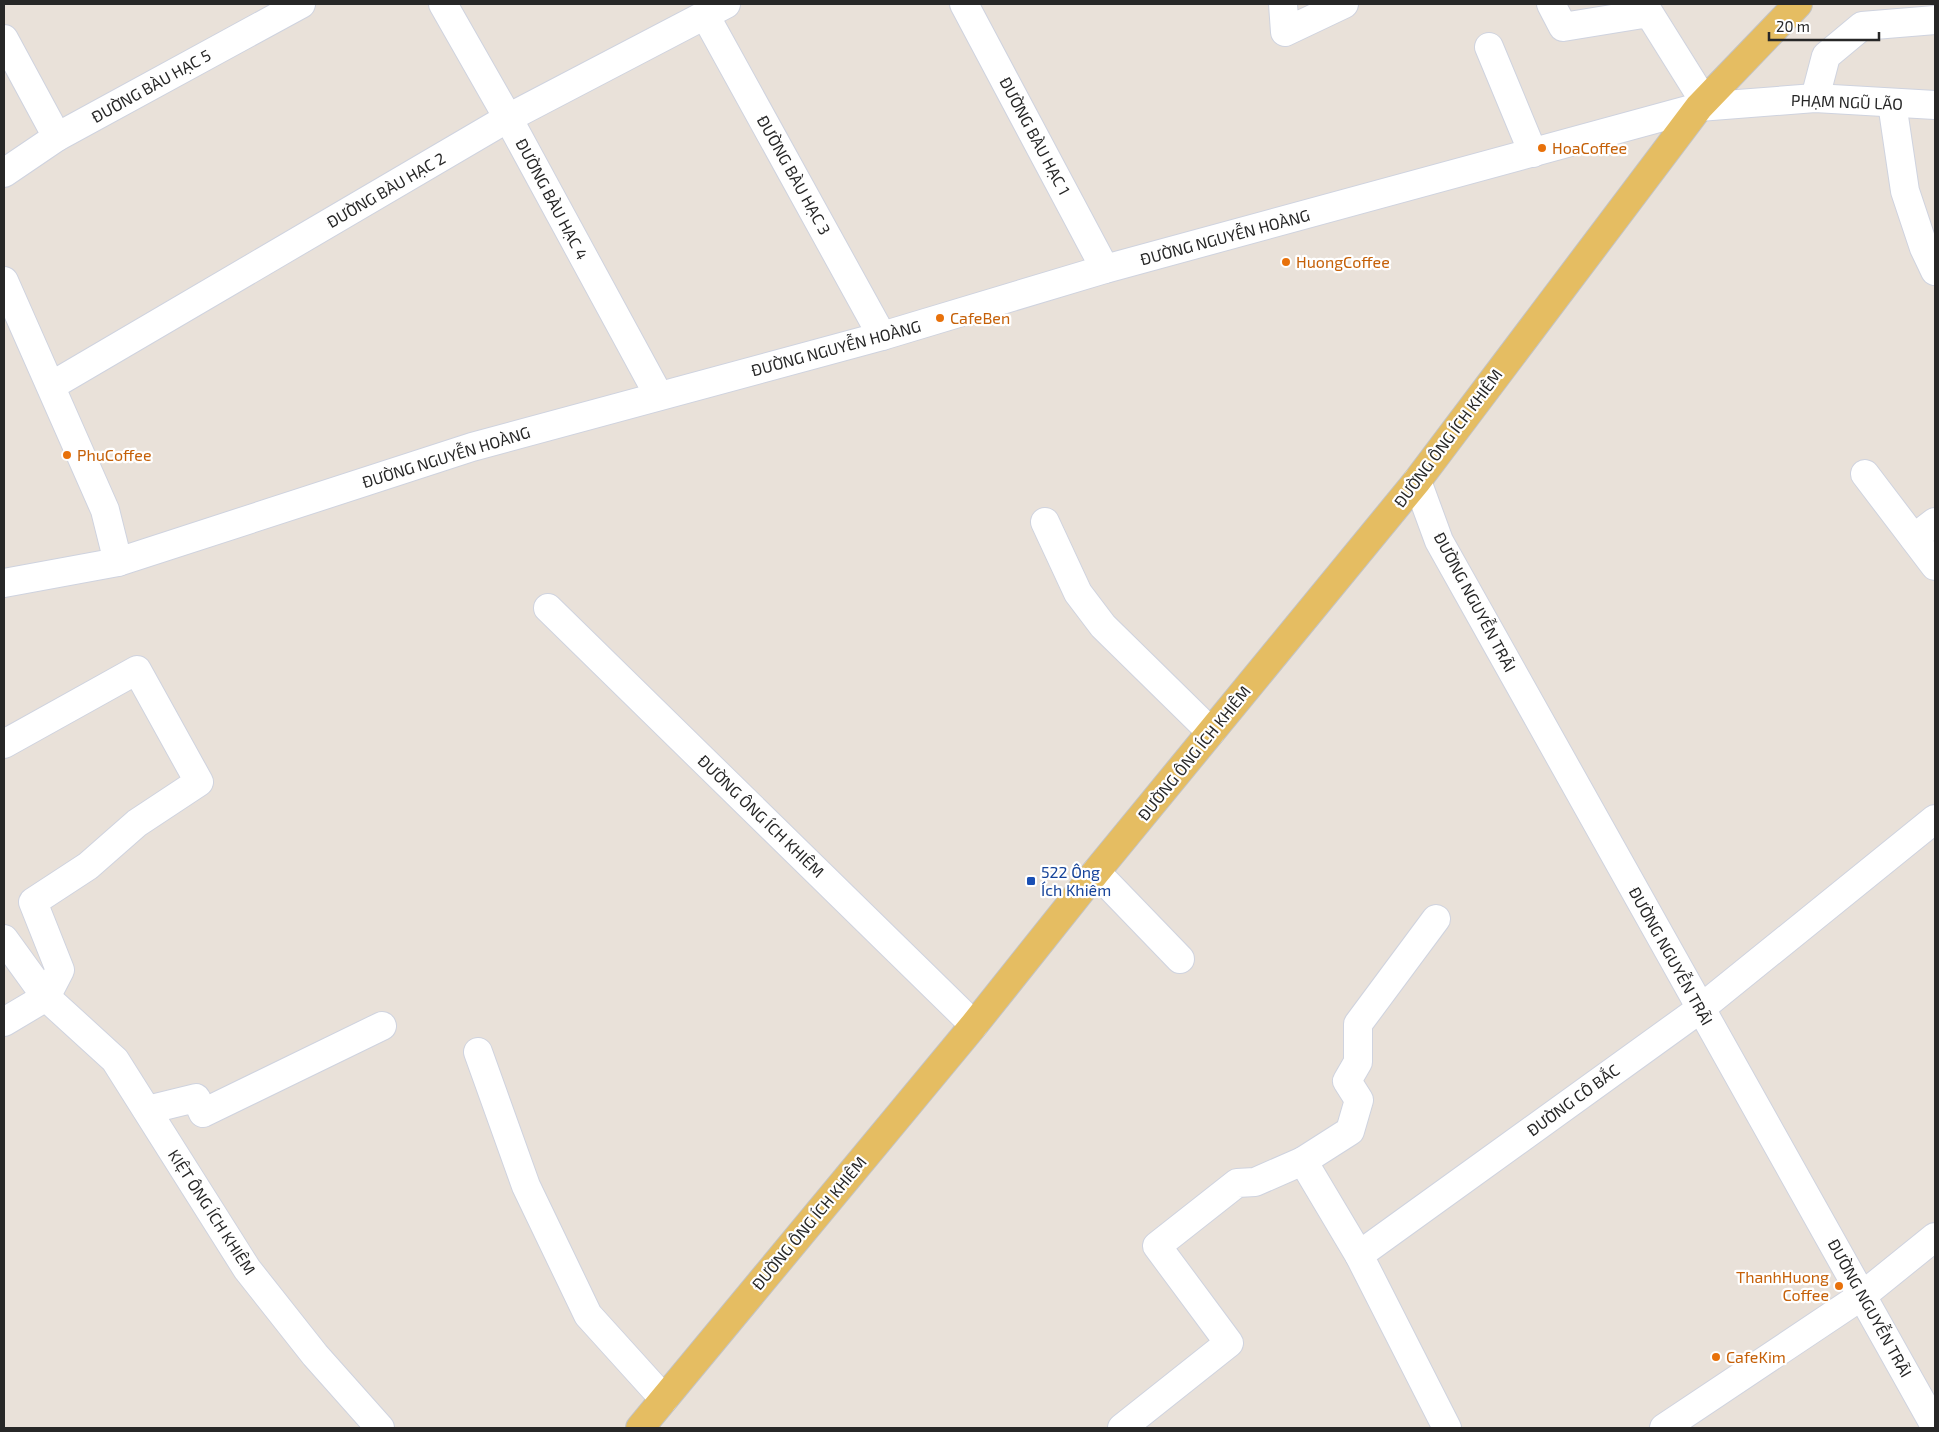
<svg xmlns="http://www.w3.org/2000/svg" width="1939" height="1432" viewBox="0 0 1939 1432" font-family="'Exo 2',sans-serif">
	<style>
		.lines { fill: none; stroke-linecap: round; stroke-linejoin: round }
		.minor-casing { stroke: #cfd3df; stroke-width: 30 }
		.major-casing { stroke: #c3c3c3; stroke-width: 30 }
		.minor { stroke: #fff; stroke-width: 28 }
		.major { stroke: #e5bd62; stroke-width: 28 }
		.food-dot { fill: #e8710a; stroke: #fff; stroke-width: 2 }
		.transit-dot { fill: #1a4fb4; stroke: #fff; stroke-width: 2 }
		.labels { text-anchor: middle; stroke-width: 4.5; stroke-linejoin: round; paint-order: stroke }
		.street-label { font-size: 16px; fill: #272727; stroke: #fff }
		.food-label { font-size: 16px; fill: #c56008; stroke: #fff; text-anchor: start }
		.transit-label { font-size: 16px; fill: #164399; stroke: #fff; text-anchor: start }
	</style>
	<rect width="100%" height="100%" fill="#e9e1d9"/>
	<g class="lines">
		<!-- minor casing -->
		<g class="minor-casing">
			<g id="minor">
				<path d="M 443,4 L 508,118 L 659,396"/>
				<path d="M 964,4 L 1105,269"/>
				<path d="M 1283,4 L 1285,32 L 1344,4"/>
				<path d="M 1551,4 L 1563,27 L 1649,13 L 1704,101"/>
				<path d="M 705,15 L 882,336"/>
				<path d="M 4,39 L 57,137"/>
				<path d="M 1489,47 L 1533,153"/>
				<path d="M 1815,98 L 1826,56 L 1862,26 L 1935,20"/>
				<path d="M 1892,103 L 1905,191 L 1924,248 L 1935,271"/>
				<path d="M 4,173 L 57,137 L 301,4"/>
				<path d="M 4,281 L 105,510 L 118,562"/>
				<path d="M 51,386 L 508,118 L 726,4"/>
				<path d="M 1865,474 L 1935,566"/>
				<path d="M 1417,481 L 1439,541 L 1935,1426"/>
				<path d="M 1045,522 L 1078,593 L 1103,626 L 1211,732"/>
				<path d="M 1914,538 L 1935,522"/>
				<path d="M 4,583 L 118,562 L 472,447 L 882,336 L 1105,269 L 1699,107 L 1815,98 L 1935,105"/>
				<path d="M 548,608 L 974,1025"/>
				<path d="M 4,744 L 137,670 L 199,782 L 137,823 L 88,866 L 33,902 L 60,970 L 46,997 L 4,1022"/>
				<path d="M 1096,872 L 1180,959"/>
				<path d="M 4,939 L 46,997 L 115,1060 L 247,1269 L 315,1355 L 380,1428"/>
				<path d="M 478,1052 L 526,1186 L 588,1315 L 664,1399"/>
				<path d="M 147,1110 L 196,1098 L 203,1113 L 382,1026"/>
				<path d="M 1359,1255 L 1303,1161 L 1350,1131 L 1359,1100 L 1347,1081 L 1358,1062 L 1358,1024 L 1436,919"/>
				<path d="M 1122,1428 L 1229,1343 L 1157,1246 L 1237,1183 L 1255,1182 L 1303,1161"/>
				<path d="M 1447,1428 L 1359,1255 L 1700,1009 L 1935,819"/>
				<path d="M 1664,1428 L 1863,1295 L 1935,1237"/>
			</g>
		</g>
		<!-- major casing -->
		<g class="major-casing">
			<path id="major" d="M 640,1428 L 974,1025 L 1096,872 L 1417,481 L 1699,107 L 1798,4"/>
		</g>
		<!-- minor -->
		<use href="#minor" class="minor"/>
		<!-- major -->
		<use href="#major" class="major"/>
	</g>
	<!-- markers -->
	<g class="food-dot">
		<circle cx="1542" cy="148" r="5"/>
		<circle cx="1286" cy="262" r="5"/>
		<circle cx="940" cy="318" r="5"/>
		<circle cx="67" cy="455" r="5"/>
		<circle cx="1839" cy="1286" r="5"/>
		<circle cx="1716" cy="1357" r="5"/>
	</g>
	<rect class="transit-dot" x="1026" y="876" width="10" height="10" rx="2.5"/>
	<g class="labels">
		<!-- street labels -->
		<g class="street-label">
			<text transform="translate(151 86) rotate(-29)" y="6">ĐƯỜNG BÀU HẠC 5</text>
			<text transform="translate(1847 102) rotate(2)" y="6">PHẠM NGŨ LÃO</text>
			<text transform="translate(1035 136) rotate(62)" y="6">ĐƯỜNG BÀU HẠC 1</text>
			<text transform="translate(794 175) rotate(61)" y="6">ĐƯỜNG BÀU HẠC 3</text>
			<text transform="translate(386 190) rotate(-30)" y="6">ĐƯỜNG BÀU HẠC 2</text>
			<text transform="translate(552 199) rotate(62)" y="6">ĐƯỜNG BÀU HẠC 4</text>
			<text transform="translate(1225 237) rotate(-15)" y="6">ĐƯỜNG NGUYỄN HOÀNG</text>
			<text transform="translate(836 348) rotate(-15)" y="6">ĐƯỜNG NGUYỄN HOÀNG</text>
			<text transform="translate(1448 438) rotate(-53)" y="6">ĐƯỜNG ÔNG ÍCH KHIÊM</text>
			<text transform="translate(446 457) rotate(-17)" y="6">ĐƯỜNG NGUYỄN HOÀNG</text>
			<text transform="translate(1475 602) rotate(62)" y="6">ĐƯỜNG NGUYỄN TRÃI</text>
			<text transform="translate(1194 753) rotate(-51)" y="6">ĐƯỜNG ÔNG ÍCH KHIÊM</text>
			<text transform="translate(761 816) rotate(44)" y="6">ĐƯỜNG ÔNG ÍCH KHIÊM</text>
			<text transform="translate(1671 956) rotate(61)" y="6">ĐƯỜNG NGUYỄN TRÃI</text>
			<text transform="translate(1573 1100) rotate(-36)" y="6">ĐƯỜNG CÔ BẮC</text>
			<text transform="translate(212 1212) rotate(57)" y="6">KIỆT ÔNG ÍCH KHIÊM</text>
			<text transform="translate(809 1223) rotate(-50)" y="6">ĐƯỜNG ÔNG ÍCH KHIÊM</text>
			<text transform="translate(1870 1308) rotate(61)" y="6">ĐƯỜNG NGUYỄN TRÃI</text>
		</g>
		<!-- food labels -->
		<g class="food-label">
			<text x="1552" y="154">HoaCoffee</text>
			<text x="1296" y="268">HuongCoffee</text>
			<text x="950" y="324">CafeBen</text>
			<text x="77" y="461">PhuCoffee</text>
			<text x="1829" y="1283" text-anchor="end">ThanhHuong<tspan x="1829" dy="18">Coffee</tspan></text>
			<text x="1726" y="1363">CafeKim</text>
		</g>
		<!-- transit labels -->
		<g class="transit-label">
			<text x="1041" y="878">522 Ông<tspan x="1041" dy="18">Ích Khiêm</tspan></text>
		</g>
	</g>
	<!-- border -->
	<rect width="1939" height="1432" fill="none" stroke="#272727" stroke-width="10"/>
	<!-- scale -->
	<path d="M1769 32v8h110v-8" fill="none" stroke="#272727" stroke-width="2.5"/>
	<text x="1776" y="32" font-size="15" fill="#272727" stroke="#ffffff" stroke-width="4" paint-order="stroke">20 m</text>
</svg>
